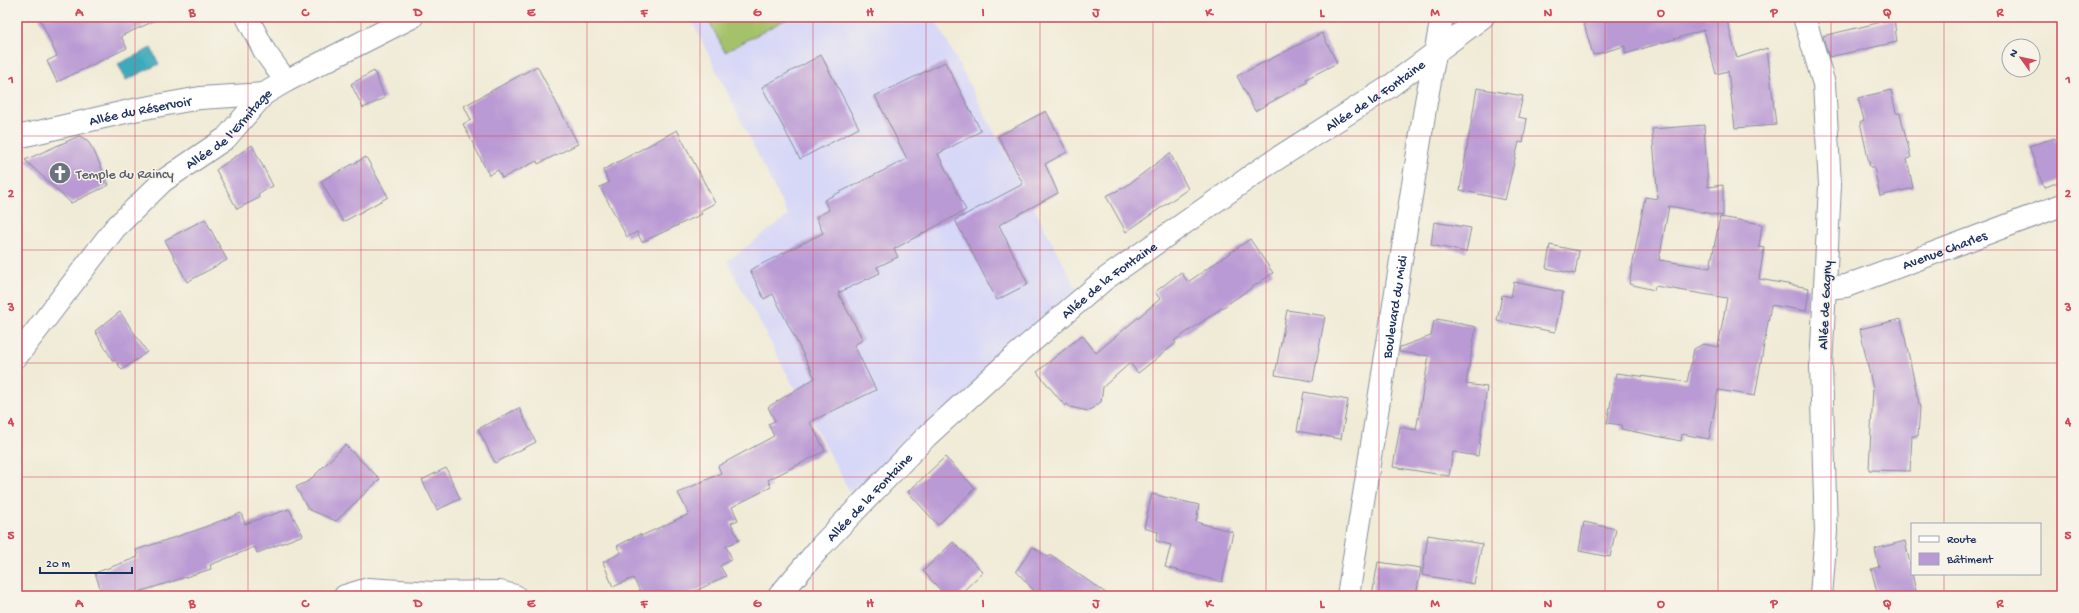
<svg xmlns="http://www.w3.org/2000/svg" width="2079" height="613" viewBox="0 0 2079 613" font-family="'Gochi Hand',sans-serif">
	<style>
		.built { fill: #d7d7f8 }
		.green { fill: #a4c269; stroke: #607864 }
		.water { fill: #3daabc; stroke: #2c6c8d }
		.building { fill: #ba9ad4 }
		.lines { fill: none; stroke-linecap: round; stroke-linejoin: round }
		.minor-casing { stroke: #868d9a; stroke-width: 24 }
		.tertiary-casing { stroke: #868d9a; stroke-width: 24 }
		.minor { stroke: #fff; stroke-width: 22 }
		.tertiary { stroke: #fff; stroke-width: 22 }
		.grid { fill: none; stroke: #d1495b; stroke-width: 1; stroke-opacity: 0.55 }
		.labels { text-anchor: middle; stroke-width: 3; stroke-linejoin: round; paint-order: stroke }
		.street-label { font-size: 14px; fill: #1b2f5e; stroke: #f7f3e8 }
		.worship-label { font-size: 14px; fill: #5b616d; stroke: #f7f3e8; text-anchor: start }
		.neatline { fill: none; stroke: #d1495b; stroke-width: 1.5 }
		.grid-label { font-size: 13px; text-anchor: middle; font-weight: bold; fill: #d1495b }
	</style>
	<rect width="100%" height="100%" fill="#f7f3e8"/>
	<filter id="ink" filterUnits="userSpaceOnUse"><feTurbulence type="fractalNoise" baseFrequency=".025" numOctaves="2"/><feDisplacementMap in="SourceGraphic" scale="8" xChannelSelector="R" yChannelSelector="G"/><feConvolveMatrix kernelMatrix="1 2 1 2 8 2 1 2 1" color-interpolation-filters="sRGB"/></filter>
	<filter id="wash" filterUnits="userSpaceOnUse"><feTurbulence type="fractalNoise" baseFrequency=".012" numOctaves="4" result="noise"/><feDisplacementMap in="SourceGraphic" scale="16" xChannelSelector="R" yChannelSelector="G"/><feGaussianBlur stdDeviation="0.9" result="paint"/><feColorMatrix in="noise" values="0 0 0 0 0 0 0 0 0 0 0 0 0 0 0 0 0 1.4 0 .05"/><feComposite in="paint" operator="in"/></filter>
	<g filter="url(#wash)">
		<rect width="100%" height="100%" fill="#f0ebd6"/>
		<!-- built -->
		<path class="built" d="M 690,17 L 934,17 L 1077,290 L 853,498 L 727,261 L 788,216 Z"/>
		<!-- green -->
		<path class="green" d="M 707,17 L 790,17 L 725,52 Z"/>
		<!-- water -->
		<path class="water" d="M 151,48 L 159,64 L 126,80 L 118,64 Z"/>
		<g id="blocks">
			<!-- building -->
			<g class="building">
				<path d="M 39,17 L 163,17 L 121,36 L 127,48 L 57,82 L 47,61 L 57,56 Z"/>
				<path d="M 1582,17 L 1726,17 L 1737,58 L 1767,48 L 1776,125 L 1735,128 L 1728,71 L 1716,74 L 1704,30 L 1625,54 L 1625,46 L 1593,55 Z"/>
				<path d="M 1894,19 L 1897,42 L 1829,57 L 1823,36 Z"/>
				<path d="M 1322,33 L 1337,63 L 1306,79 L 1308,82 L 1255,111 L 1237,76 Z"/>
				<path d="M 821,55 L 859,128 L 800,159 L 762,87 Z"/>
				<path d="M 945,62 L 981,131 L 938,154 L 966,210 L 894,249 L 898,257 L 877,267 L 880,273 L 838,293 L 863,340 L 854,345 L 876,390 L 810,422 L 825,451 L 768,480 L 771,487 L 732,507 L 738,520 L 731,523 L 739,540 L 726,546 L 732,559 L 720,566 L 726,576 L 686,596 L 643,596 L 633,578 L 613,587 L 603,562 L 621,553 L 617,546 L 640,534 L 641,536 L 689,514 L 678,493 L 721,473 L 718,466 L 774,436 L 768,424 L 775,421 L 768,407 L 815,378 L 773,294 L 764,299 L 750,270 L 823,233 L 816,217 L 829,210 L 824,200 L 907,159 L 875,96 Z"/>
				<path d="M 537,66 L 578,144 L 538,164 L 537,161 L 502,178 L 498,170 L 489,175 L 463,124 L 471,120 L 464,106 Z"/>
				<path d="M 374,71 L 385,98 L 363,108 L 351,84 Z"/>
				<path d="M 1477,88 L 1523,96 L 1518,117 L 1527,119 L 1523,143 L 1519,142 L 1505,200 L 1460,190 Z"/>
				<path d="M 1891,90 L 1896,113 L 1900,113 L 1911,158 L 1907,159 L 1913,188 L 1880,196 L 1874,167 L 1870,167 L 1860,122 L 1864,120 L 1858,98 Z"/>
				<path d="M 1046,111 L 1067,152 L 1045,164 L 1058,193 L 999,225 L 1028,284 L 997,300 L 955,220 L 1023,184 L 998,136 Z"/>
				<path d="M 1704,125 L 1708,187 L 1723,185 L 1723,216 L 1669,206 L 1659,260 L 1710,268 L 1720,217 L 1762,224 L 1759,247 L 1764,248 L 1759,279 L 1809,288 L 1806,311 L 1771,305 L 1755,396 L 1718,390 L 1709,439 L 1682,434 L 1681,441 L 1621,429 L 1622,425 L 1607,423 L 1616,373 L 1687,382 L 1694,349 L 1703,344 L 1718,347 L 1727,298 L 1655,286 L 1654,290 L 1629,284 L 1645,197 L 1658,199 L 1652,129 Z"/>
				<path d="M 677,130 L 715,203 L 700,211 L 702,214 L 642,242 L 637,232 L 627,237 L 600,187 L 609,183 L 603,170 Z"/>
				<path d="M 79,136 L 87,140 L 94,151 L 109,185 L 71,203 L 25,160 Z"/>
				<path d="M 2055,138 L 2062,157 L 2062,180 L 2044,188 L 2029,146 Z"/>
				<path d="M 252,145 L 273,186 L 258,194 L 259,198 L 237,209 L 216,170 Z"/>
				<path d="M 1170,153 L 1188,189 L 1126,232 L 1106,196 L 1125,187 Z"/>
				<path d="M 366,157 L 388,197 L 343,222 L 321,181 Z"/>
				<path d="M 205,219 L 227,260 L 187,282 L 165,240 Z"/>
				<path d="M 1434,222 L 1471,228 L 1466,252 L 1431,245 Z"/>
				<path d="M 1250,239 L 1273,273 L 1174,341 L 1176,343 L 1138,373 L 1130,363 L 1103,387 L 1101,402 L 1088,411 L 1070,407 L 1067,404 L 1065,406 L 1037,372 L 1082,335 L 1096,353 L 1160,299 L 1155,292 L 1181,272 L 1188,282 Z"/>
				<path d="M 1550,245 L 1579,251 L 1575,274 L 1546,268 Z"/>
				<path d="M 1514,282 L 1563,292 L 1555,332 L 1497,321 L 1502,295 L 1511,297 Z"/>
				<path d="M 1287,310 L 1325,316 L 1313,381 L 1275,375 Z"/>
				<path d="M 120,312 L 147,352 L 122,370 L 115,360 L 113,361 L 95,331 Z"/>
				<path d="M 1437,319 L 1476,327 L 1466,384 L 1487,387 L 1478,456 L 1453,452 L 1449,476 L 1393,467 L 1400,427 L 1416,430 L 1429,356 L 1399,352 L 1400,347 L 1431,336 L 1434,321 L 1436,321 Z"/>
				<path d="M 1901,319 L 1920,408 L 1918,436 L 1912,436 L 1910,471 L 1869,470 L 1873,389 L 1860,329 Z"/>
				<path d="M 1304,392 L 1348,400 L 1341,439 L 1297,431 Z"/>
				<path d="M 519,408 L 536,442 L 495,463 L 478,429 Z"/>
				<path d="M 345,445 L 380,479 L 336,521 L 308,509 L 296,487 L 309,481 Z"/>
				<path d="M 945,457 L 975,488 L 938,525 L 908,492 Z"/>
				<path d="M 446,468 L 460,499 L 437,510 L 422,480 Z"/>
				<path d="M 1152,494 L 1199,505 L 1196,522 L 1233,532 L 1222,582 L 1165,567 L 1171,545 L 1156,541 L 1158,532 L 1144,528 Z"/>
				<path d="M 289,509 L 303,535 L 257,553 L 255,547 L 210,565 L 211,569 L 139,592 L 140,596 L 103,596 L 95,573 L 138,557 L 136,550 L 197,530 L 241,513 L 245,524 Z"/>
				<path d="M 1584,522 L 1616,529 L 1610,557 L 1579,551 Z"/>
				<path d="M 1428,535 L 1482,544 L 1474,584 L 1422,575 Z"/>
				<path d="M 1905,541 L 1917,596 L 1878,596 L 1871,569 L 1879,567 L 1875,549 Z"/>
				<path d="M 953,542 L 983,572 L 958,596 L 946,596 L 923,571 Z"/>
				<path d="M 1033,547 L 1048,557 L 1051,555 L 1110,596 L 1039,596 L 1016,571 Z"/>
				<path d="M 1378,562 L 1421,568 L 1416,596 L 1372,596 Z"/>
			</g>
		</g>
	</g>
	<g filter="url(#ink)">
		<use href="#blocks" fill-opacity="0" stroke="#868d9a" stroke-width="1"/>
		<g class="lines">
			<!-- minor casing -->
			<g class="minor-casing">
				<g id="minor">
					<path d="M 247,17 L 265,52 L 286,81"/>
					<path d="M 1804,17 L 1824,84 L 1830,185 L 1821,367 L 1826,531 L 1821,596"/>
					<path id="s1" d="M 17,137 L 134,110 L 200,98 L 264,94"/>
					<path id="s2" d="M 1826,288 L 1846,286 L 2062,205"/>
					<path id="s3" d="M 17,356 L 115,228 L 163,181 L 226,138 L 264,94 L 286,81 L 412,17"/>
					<path d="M 345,596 L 368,589 L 432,593 L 500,592 L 515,596"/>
					<path id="s4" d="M 779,596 L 822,545 L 926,437 L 1007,363 L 1105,279 L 1264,167 L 1389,87 L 1483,17"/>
				</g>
			</g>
			<!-- tertiary casing -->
			<g class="tertiary-casing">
				<g id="tertiary">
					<path id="s5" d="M 1348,596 L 1426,102 L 1442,17"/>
				</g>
			</g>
			<!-- minor -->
			<use href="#minor" class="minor"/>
			<!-- tertiary -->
			<use href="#tertiary" class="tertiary"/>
		</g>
	</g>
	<!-- grid -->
	<path class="grid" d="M 135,17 L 135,596M 248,17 L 248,596M 361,17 L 361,596M 474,17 L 474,596M 587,17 L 587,596M 700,17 L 700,596M 813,17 L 813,596M 926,17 L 926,596M 1040,17 L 1040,596M 1153,17 L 1153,596M 1266,17 L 1266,596M 1379,17 L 1379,596M 1492,17 L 1492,596M 1605,17 L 1605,596M 1718,17 L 1718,596M 1831,17 L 1831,596M 1944,17 L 1944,524M 17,136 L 2062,136M 17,250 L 2062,250M 17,363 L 2062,363M 17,477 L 2062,477M 1944,574 L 1944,596"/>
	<!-- icons -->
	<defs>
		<g id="church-disc" transform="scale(1.15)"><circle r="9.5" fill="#6b7280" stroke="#f7f3e8"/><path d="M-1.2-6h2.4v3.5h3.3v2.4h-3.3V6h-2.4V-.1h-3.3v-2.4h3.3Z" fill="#fff"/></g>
	</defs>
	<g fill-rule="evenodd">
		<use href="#church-disc" x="60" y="173"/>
	</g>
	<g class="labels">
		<!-- street labels -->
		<g class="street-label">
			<text dy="5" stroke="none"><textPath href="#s4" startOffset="782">Allée de la Fontaine</textPath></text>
			<text dy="5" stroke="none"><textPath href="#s1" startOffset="126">Allée du Réservoir</textPath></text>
			<text dy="5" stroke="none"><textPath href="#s3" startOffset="313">Allée de l'Ermitage</textPath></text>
			<text dy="5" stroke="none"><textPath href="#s2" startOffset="125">Avenue Charles</textPath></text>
			<text dy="5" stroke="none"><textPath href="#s4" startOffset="458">Allée de la Fontaine</textPath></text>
			<text transform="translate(1824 305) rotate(-87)" y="5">Allée de Gagny</text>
			<text dy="5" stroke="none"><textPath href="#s5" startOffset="293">Boulevard du Midi</textPath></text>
			<text dy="5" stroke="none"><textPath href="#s4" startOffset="134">Allée de la Fontaine</textPath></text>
		</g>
		<!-- worship labels -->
		<g class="worship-label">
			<text x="76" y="178">Temple du Raincy</text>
		</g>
	</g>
	<!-- margin -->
	<rect width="2079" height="613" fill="none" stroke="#f7f3e8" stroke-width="44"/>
	<!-- legend -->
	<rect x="1911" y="523" width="130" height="52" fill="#f7f3e8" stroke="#9fa5b1"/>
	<rect x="1919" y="536" width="20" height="6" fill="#ffffff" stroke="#9fa5b1"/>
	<text x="1947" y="543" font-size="12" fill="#1b2f5e">Route</text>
	<rect x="1919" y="553" width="20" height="12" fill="#ba9ad4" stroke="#9fa5b1"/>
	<text x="1947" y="563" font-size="12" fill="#1b2f5e">Bâtiment</text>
	<!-- north arrow -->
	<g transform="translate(2021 58) rotate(303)"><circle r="19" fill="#f7f3e8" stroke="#9fa5b1"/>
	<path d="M0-3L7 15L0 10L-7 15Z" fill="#d1495b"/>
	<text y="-6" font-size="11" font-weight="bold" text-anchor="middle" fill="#1b2f5e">N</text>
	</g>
	<!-- scale -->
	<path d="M40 567v6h92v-6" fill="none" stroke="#1b2f5e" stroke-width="2"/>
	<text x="46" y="567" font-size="12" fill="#1b2f5e" stroke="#f7f3e8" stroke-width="3" paint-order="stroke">20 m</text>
	<rect x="22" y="22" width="2035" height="569" class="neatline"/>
	<g class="grid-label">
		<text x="79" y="16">A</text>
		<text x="192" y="16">B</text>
		<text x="305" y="16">C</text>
		<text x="418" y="16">D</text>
		<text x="531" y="16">E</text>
		<text x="644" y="16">F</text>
		<text x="757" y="16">G</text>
		<text x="870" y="16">H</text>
		<text x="983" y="16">I</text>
		<text x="1096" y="16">J</text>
		<text x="1209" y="16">K</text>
		<text x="1322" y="16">L</text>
		<text x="1435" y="16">M</text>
		<text x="1548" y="16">N</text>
		<text x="1661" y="16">O</text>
		<text x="1774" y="16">P</text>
		<text x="1887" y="16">Q</text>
		<text x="2000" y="16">R</text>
		<text x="11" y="83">1</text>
		<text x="2068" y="83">1</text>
		<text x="11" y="197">2</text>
		<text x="2068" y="197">2</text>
		<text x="11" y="311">3</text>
		<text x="2068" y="311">3</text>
		<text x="11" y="425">4</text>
		<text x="2068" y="425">4</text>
		<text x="11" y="539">5</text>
		<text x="2068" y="539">5</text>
		<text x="79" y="607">A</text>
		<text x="192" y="607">B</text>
		<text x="305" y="607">C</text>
		<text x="418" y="607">D</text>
		<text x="531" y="607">E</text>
		<text x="644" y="607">F</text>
		<text x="757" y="607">G</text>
		<text x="870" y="607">H</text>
		<text x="983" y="607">I</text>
		<text x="1096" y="607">J</text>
		<text x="1209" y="607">K</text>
		<text x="1322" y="607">L</text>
		<text x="1435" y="607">M</text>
		<text x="1548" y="607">N</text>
		<text x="1661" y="607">O</text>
		<text x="1774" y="607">P</text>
		<text x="1887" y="607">Q</text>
		<text x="2000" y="607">R</text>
	</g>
</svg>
